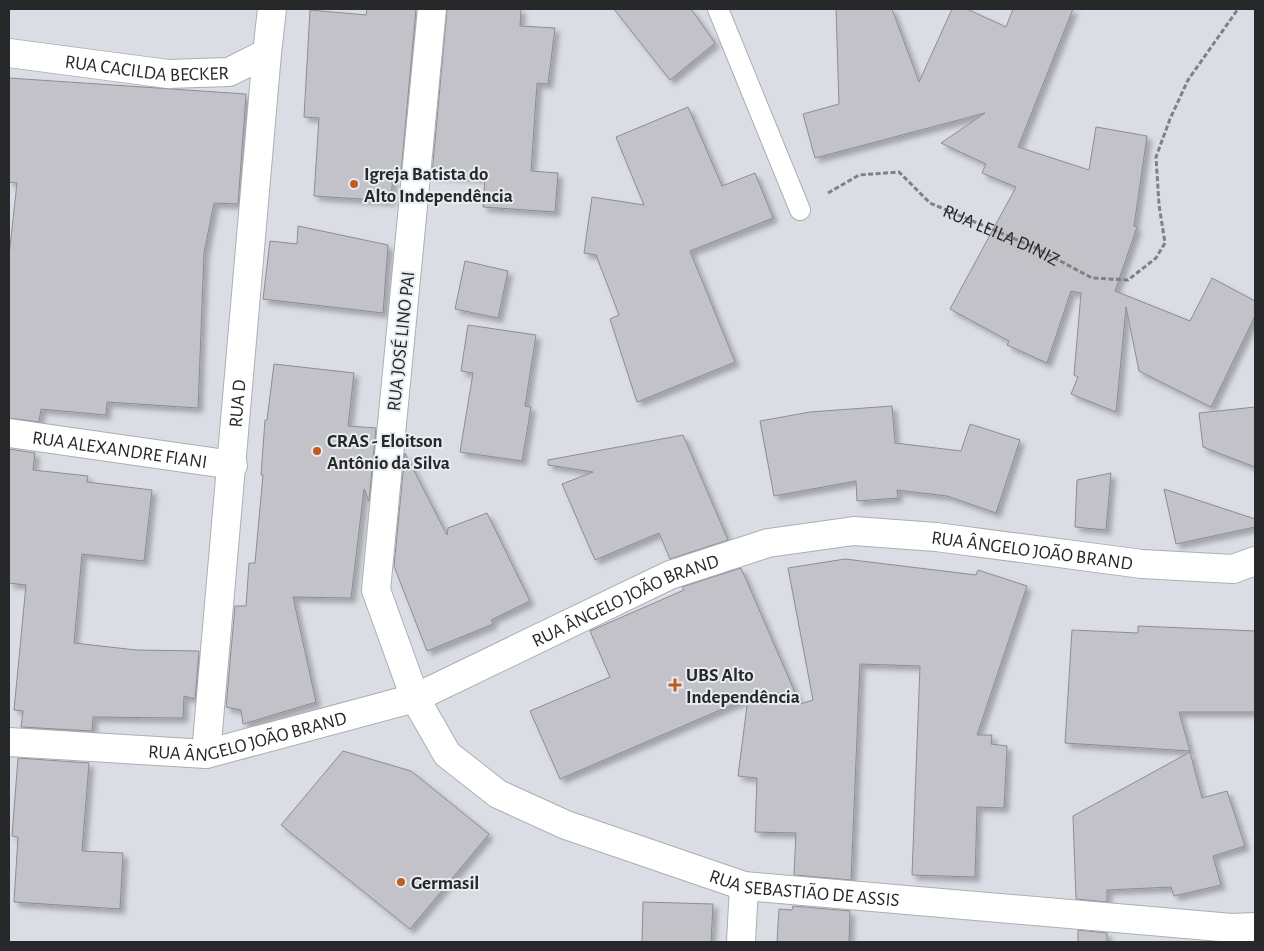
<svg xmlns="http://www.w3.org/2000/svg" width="1264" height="951" viewBox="0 0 1264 951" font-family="'Alegreya Sans',sans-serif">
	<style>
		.building { fill: #c3c2c9; stroke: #8d8c93; filter: url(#shadow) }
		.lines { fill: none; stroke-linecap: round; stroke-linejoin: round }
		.lane-casing { stroke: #aaafb4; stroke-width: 22 }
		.street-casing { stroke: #aaafb4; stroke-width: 30 }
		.secondary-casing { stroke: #aaafb4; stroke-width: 30 }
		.path { stroke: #7e8185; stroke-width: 3; stroke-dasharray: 5 2.5; stroke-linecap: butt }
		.lane { stroke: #fff; stroke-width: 20 }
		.street { stroke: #fff; stroke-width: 28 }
		.secondary { stroke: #fff; stroke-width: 28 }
		.poi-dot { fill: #bf5b23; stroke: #e7ecf1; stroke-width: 2 }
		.labels { text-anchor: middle; stroke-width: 4; stroke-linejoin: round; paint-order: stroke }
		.street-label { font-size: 19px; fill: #26282a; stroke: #e7ecf1 }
		.poi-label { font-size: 19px; font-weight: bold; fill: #26282a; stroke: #e7ecf1; text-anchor: start }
	</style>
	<defs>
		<filter id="shadow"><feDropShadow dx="4.5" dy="4.5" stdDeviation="2.5" flood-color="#0004"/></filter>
	</defs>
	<rect width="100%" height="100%" fill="#dadee4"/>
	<!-- building -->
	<g class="building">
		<path d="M 367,9 L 416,9 L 401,173 L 393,172 L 391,201 L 314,196 L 319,118 L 304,117 L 310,10 L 366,15 Z"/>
		<path d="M 447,9 L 521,9 L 520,26 L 555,28 L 548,84 L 537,83 L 531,171 L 558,173 L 555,212 L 483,207 L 485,178 L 432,175 Z"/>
		<path d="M 614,9 L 691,9 L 715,43 L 670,80 Z"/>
		<path d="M 836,9 L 892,9 L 919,82 L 952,9 L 967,9 L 1006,27 L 1013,9 L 1073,9 L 1018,147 L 1089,170 L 1096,127 L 1147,136 L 1134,226 L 1137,227 L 1115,291 L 1190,321 L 1212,278 L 1255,301 L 1255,316 L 1211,407 L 1139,371 L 1126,307 L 1116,412 L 1071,394 L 1078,377 L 1074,375 L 1081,293 L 1071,291 L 1047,363 L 1007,345 L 1009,341 L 950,309 L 1016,187 L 982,173 L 986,164 L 941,143 L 985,113 L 815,158 L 803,114 L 839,104 Z"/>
		<path d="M 9,78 L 246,94 L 238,204 L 214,203 L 204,253 L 198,408 L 107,402 L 106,415 L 41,409 L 39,422 L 9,418 L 9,256 L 17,183 L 9,182 Z"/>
		<path d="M 688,107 L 722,186 L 755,173 L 773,218 L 690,251 L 735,362 L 637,402 L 610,319 L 619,315 L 596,255 L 584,253 L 592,197 L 644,205 L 616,137 Z"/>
		<path d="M 298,226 L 388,245 L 383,313 L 263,299 L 270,241 L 297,244 Z"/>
		<path d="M 465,261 L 508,271 L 498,318 L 455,309 Z"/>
		<path d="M 468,325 L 536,335 L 525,406 L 531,407 L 522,461 L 460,452 L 473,373 L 461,371 Z"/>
		<path d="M 274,364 L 354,373 L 348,426 L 376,428 L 369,501 L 364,489 L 351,598 L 293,597 L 316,702 L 243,724 L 241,710 L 226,707 L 235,606 L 246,606 L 249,563 L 255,563 L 263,475 L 261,475 L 265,420 L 267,420 Z"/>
		<path d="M 892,406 L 895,443 L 961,451 L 970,424 L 1020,440 L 996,513 L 947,496 L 897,490 L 898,498 L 857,501 L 856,481 L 774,496 L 760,421 L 810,412 Z"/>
		<path d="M 1255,407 L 1255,467 L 1203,447 L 1199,413 Z"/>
		<path d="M 683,435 L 728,540 L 670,559 L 659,533 L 595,560 L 562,484 L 593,472 L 548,465 L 548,460 Z"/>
		<path d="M 9,449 L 35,453 L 33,470 L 88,476 L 87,482 L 152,490 L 144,561 L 82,554 L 74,643 L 136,650 L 199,651 L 195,699 L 184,696 L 183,718 L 93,717 L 92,731 L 21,727 L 23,711 L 14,710 L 26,585 L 9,583 Z"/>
		<path d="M 405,453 L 447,535 L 448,528 L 487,513 L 530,601 L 491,620 L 493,624 L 427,651 L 394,566 Z"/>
		<path d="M 1111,473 L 1106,530 L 1075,527 L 1077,480 Z"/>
		<path d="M 1164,489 L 1255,519 L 1255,527 L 1176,544 Z"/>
		<path d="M 845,559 L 976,575 L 978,570 L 1027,586 L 977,735 L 992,735 L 991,744 L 1007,746 L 1004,808 L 977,807 L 975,877 L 912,875 L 920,666 L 860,664 L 851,880 L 794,875 L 796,833 L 755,832 L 757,778 L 738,776 L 748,698 L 560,779 L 530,711 L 610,677 L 590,631 L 684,590 L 682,587 L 741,568 L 800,704 L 813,700 L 788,568 Z"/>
		<path d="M 1138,626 L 1255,631 L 1255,712 L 1179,712 L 1190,751 L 1065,743 L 1072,630 L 1138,633 Z"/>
		<path d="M 343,751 L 411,771 L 489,834 L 410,929 L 281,825 Z"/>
		<path d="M 1190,752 L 1202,798 L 1227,791 L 1245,846 L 1213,856 L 1221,885 L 1174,896 L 1171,887 L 1107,890 L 1107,902 L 1076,899 L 1073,816 Z"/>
		<path d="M 18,758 L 89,763 L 82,851 L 123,853 L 120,909 L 14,902 L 18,837 L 12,836 Z"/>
		<path d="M 643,902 L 713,904 L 711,942 L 642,942 Z"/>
		<path d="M 793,906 L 850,911 L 849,942 L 777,942 L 779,909 L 792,910 Z"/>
		<path d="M 1078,930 L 1107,933 L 1107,942 L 1078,942 Z"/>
	</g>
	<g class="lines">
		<!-- lane casing -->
		<g class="lane-casing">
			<path id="lane" d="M 718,9 L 800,210"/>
		</g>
		<!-- street casing -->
		<g class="street-casing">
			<g id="street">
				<path id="s2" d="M 432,9 L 376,590 L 415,698 L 447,754 L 498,794 L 566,825 L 744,886 L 1232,928 L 1255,927"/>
				<path id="s3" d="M 9,433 L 233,465"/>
				<path id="s4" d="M 206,754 L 267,53"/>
				<path d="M 741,942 L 744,886"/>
			</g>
		</g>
		<!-- secondary casing -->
		<g class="secondary-casing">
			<g id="secondary">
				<path id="s5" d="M 9,53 L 168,74 L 229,72 L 267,53 L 272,9"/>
				<path id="s6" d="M 9,742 L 206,754 L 415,698 L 670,575 L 768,543 L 854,531 L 936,537 L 1142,564 L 1233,569 L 1255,561"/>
			</g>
		</g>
		<!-- path -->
		<path class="path" id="s1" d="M 828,193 L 859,175 L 899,172 L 930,203 L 1034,247 L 1092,278 L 1128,280 L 1156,258 L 1165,243 L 1159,205 L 1156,157 L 1170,119 L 1188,80 L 1238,9"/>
		<!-- lane -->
		<use href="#lane" class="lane"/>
		<!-- street -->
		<use href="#street" class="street"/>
		<!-- secondary -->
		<use href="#secondary" class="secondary"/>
	</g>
	<!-- markers -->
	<g class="poi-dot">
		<circle cx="354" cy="184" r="5"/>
		<circle cx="317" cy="451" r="5"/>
		<path d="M672.5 677.5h5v5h5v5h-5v5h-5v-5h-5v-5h5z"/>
		<circle cx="401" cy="882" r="5"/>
	</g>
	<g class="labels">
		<!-- street labels -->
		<g class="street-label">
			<text dy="7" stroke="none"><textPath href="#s5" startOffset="139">RUA CACILDA BECKER</textPath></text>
			<text dy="7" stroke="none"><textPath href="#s1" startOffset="198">RUA LEILA DINIZ</textPath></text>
			<text transform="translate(400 341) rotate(-84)" y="7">RUA JOSÉ LINO PAI</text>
			<text dy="7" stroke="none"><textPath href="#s4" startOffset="352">RUA D</textPath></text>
			<text dy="7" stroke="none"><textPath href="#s3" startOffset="112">RUA ALEXANDRE FIANI</textPath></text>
			<text dy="7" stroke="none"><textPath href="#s6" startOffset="1066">RUA ÂNGELO JOÃO BRAND</textPath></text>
			<text dy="7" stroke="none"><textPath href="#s6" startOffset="646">RUA ÂNGELO JOÃO BRAND</textPath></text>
			<text dy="7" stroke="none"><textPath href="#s6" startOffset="241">RUA ÂNGELO JOÃO BRAND</textPath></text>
			<text dy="7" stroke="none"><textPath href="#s2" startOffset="1151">RUA SEBASTIÃO DE ASSIS</textPath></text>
		</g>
		<!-- poi labels -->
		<g class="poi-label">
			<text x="364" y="180">Igreja Batista do<tspan x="364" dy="22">Alto Independência</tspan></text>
			<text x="327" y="447">CRAS - Eloitson<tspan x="327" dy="22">Antônio da Silva</tspan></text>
			<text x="686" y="681">UBS Alto<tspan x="686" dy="22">Independência</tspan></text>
			<text x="411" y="889">Germasil</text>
		</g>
	</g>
	<!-- border -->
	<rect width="1264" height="951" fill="none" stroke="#26282a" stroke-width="20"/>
</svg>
